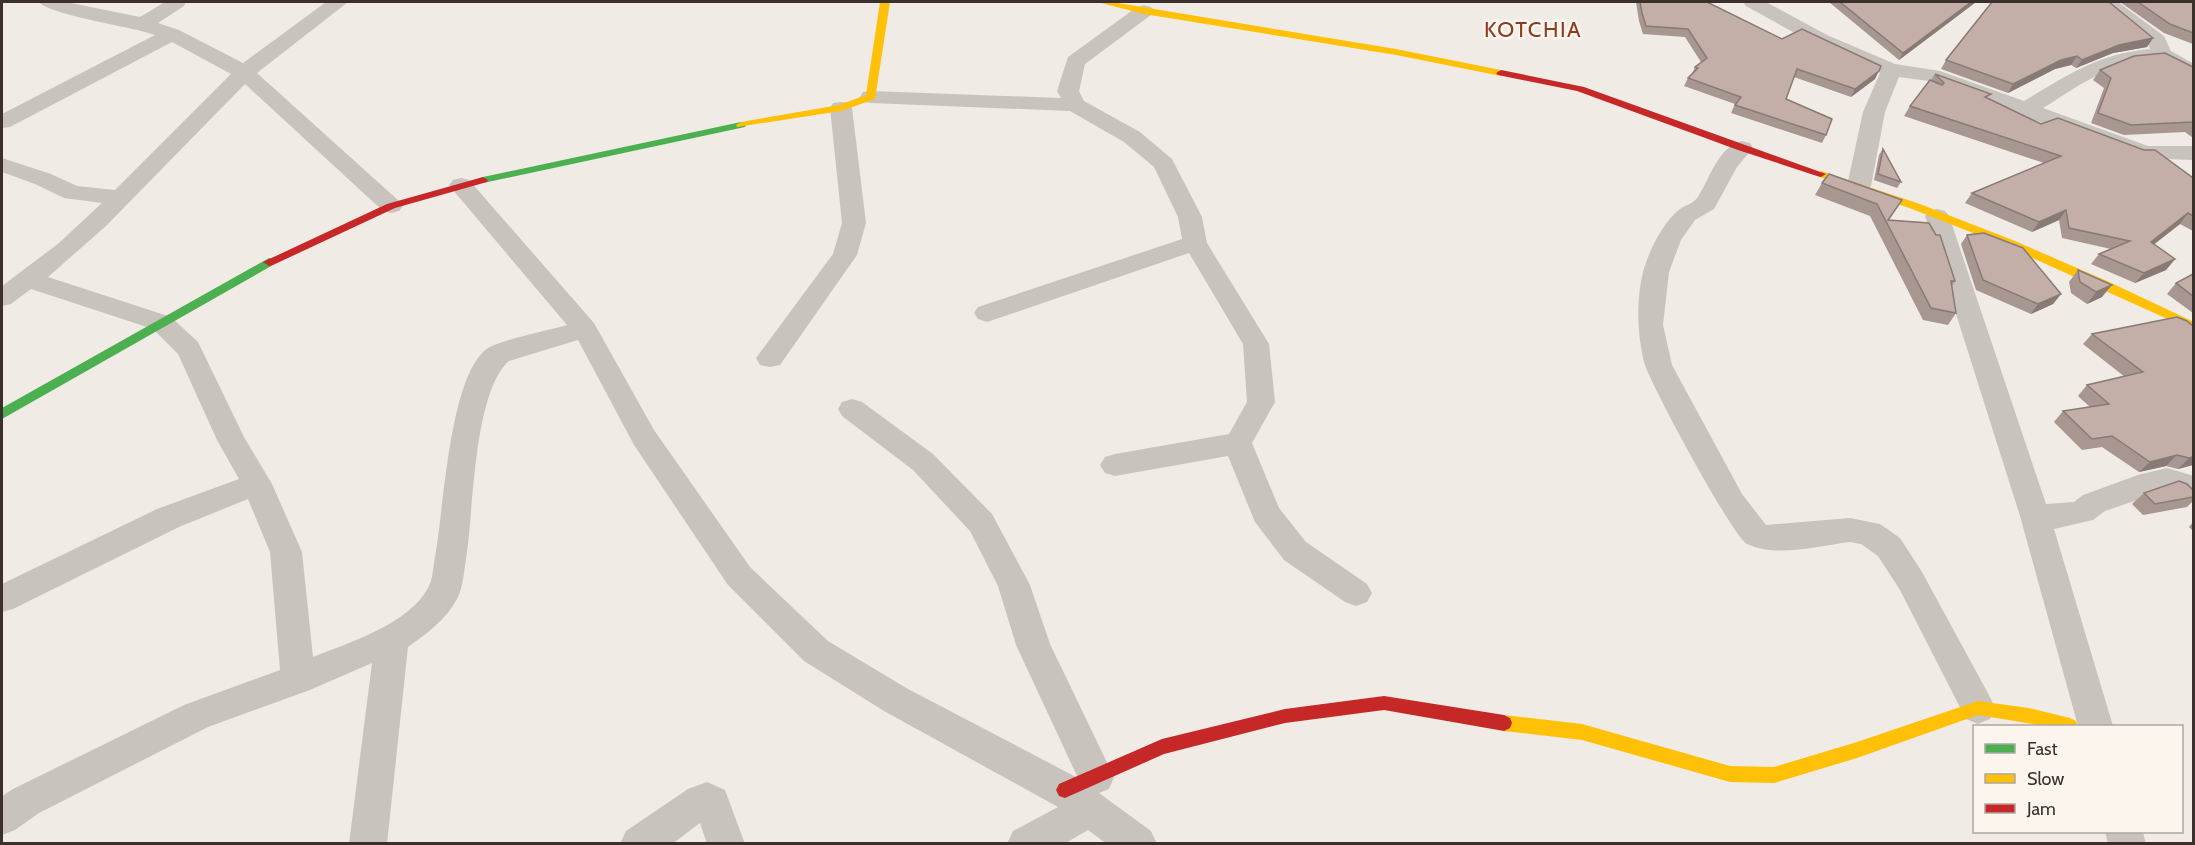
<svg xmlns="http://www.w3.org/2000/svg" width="2195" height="845" viewBox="0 0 2195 845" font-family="Cabin,sans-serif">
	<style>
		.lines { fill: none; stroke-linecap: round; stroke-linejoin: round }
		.street { fill: #c9c3be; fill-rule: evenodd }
		.fast { fill: #4caf50; fill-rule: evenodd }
		.slow { fill: #ffc107; fill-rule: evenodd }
		.jam { fill: #c62828; fill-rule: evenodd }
		.wall { fill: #a89690 }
		.shaded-wall { fill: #887a75 }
		.building { fill: #c3afa7; stroke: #887a75; stroke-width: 1.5 }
		.labels { text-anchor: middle; stroke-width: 5; stroke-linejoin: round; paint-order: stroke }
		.far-quarter-label { font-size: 22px; letter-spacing: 1.5px; fill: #8c3b22; stroke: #fbf5ee }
	</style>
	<rect width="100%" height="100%" fill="#f0ebe5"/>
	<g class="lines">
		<!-- street -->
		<g class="street">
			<path d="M 39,2 L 66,2 L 140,17 L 165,2 L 186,2 L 184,6 L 158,23 L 179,30 L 243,63 L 326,2 L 348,2 L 257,73 L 399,201 L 403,206 L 399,211 L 391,213 L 383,211 L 245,84 L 106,226 L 48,277 L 171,317 L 198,342 L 244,437 L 272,484 L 302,552 L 313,657 C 348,643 409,624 428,588 C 433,580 433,566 435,557 C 444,510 449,374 488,348 C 501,340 550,330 567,325 L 453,190 L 449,185 L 453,180 L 461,178 L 469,180 L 594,323 L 654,430 L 750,567 L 828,641 L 908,689 L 1078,778 L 1016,645 L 998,586 L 970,531 L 913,470 L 842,416 L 838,409 L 842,402 L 852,399 L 862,402 L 933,454 L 992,514 L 1030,585 L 1050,644 L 1114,777 L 1109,789 L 1099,793 L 1151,831 L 1157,844 L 1107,844 L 1088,830 L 1064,844 L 1007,844 L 1013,831 L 1058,807 L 884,711 L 804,661 L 728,585 L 634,445 L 578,340 L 509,361 C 473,393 474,511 466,559 C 464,572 463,588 457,599 C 446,620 426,634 408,647 L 387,844 L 349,844 L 372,663 L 310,690 L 208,727 L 39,813 L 15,830 L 2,835 L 2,796 L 13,789 L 184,705 L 280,670 L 270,552 L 248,499 L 179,527 L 13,609 L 2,612 L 2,584 L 157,509 L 239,479 L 217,440 L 178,354 L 153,329 L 31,289 L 11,304 L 2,306 L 2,286 L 59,243 L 102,203 L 64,198 L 35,184 L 2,172 L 2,158 L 51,174 L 77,186 L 115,190 L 231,74 L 172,42 L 10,127 L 2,128 L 2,114 L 155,35 C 134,27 49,15 39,2 Z"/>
			<path d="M 1743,2 L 1766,2 L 1827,35 L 1895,64 L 1940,71 L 2024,101 C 2068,75 2097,54 2150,49 L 2148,43 L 2096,2 L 2118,2 L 2164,36 L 2171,51 L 2194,64 L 2194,79 C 2181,76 2169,62 2157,61 C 2117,57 2075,88 2043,108 L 2148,146 L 2194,146 L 2194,160 L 2137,158 L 1929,81 L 1899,77 L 1885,112 L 1871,186 L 1867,191 L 1859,193 L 1851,191 L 1847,186 L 1863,112 L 1880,73 L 1813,43 L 1746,6 Z"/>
			<path d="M 1144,5 L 1151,7 L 1154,11 L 1151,15 L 1085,64 L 1079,91 L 1084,101 L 1140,132 L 1172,159 L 1202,217 L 1207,243 L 1269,344 L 1275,402 L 1252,443 L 1279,508 L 1306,542 L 1367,584 L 1372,593 L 1367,602 L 1356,606 L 1345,602 L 1284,560 L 1255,522 L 1228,456 L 1115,476 L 1105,473 L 1100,465 L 1105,457 L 1115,454 L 1229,434 L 1247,402 L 1243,344 L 1189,253 L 996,319 L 987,322 L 978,319 L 974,313 L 978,307 L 1182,239 L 1178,217 L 1154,167 L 1124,142 L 1070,111 L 871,103 L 863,102 L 860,97 L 863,92 L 871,91 L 1061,98 L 1057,91 L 1068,57 L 1137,7 Z"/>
			<path d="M 841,102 L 849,103 L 852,108 L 866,223 L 857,255 L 780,365 L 770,367 L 760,365 L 756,358 L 833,254 L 842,223 L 830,108 L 833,103 Z"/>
			<path d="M 1742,141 L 1750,143 L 1753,148 L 1737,167 L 1714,209 L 1695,220 L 1681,240 L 1669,272 L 1663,325 L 1672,365 L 1742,494 L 1766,525 L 1850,518 L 1880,524 L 1900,538 L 1922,572 L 1990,697 L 1995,708 L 1990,719 L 1978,724 L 1966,719 L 1900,590 L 1878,556 L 1861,544 L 1850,542 C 1818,546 1777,558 1747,544 C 1733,537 1649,382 1644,362 C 1637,333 1636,301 1643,272 C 1649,251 1662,223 1680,209 C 1686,205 1694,203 1698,197 C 1710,178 1718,147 1742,141 Z"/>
			<path d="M 1937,209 L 1945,211 L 1949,216 L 2046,504 L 2074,502 L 2083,495 L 2138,475 L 2167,468 L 2194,476 L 2194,502 L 2167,490 L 2105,511 L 2093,520 L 2054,529 L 2113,726 L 2078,726 L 2020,516 L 1925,216 L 1929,211 Z"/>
			<path d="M 707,782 L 725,790 L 745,844 L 707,844 L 700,823 L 672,844 L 620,844 L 626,831 L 688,789 Z"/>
			<path d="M 2105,832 L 2143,832 L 2146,844 L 2108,844 Z"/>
		</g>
		<!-- fast -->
		<g class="fast">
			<path d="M 741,122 L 746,125 L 745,127 L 483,183 L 478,180 L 483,177 Z"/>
			<path d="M 269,258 L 273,259 L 275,262 L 273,265 L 2,419 L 2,408 Z"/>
		</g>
		<!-- slow -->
		<g class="slow">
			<path d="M 880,2 L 890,2 L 875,99 L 841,111 L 737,127 L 736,125 L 741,122 L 839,105 L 866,95 Z"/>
			<path d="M 1097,2 L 1112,2 L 1396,49 L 1501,70 L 1506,73 L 1501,76 L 1396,55 L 1144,14 Z"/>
			<path d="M 1821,171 L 1920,204 L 2015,241 L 2107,281 L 2194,322 L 2194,331 L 2006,246 L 1912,209 L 1817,176 L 1816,174 Z"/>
			<path d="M 1978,701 L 2029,708 L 2070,718 L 2076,721 L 2078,726 L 2044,726 L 1978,715 L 1857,758 L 1774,783 L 1730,782 L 1582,740 L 1504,731 L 1498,728 L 1496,723 L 1498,718 L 1504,715 L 1582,724 L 1730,766 L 1774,767 L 1857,742 Z"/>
		</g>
		<!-- jam -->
		<g class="jam">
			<path d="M 1501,70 L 1584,87 L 1826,174 L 1821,177 L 1817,176 L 1738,150 L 1577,91 L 1498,75 L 1496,73 Z"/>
			<path d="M 483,177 L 488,180 L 487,182 L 395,208 L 273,265 L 269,266 L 263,262 L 387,204 Z"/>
			<path d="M 1384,696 L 1504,715 L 1510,718 L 1512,723 L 1510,728 L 1504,731 L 1384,710 L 1285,723 L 1164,754 L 1065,798 L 1059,796 L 1056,790 L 1059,784 L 1162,739 L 1285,709 Z"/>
		</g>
	</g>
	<!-- wall -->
	<g class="wall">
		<path d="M 1636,2 L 1707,2 L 1782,39 L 1875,79 L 1851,97 L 1794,77 L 1786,99 L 1826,135 L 1822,143 L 1731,113 L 1735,104 L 1684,86 L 1688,78 L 1692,74 L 1695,67 L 1701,62 L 1685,37 L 1643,34 L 1639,21 Z"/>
		<path d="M 1829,2 L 1976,2 L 1899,60 Z"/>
		<path d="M 2120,2 L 2193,2 L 2193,44 L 2164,33 Z"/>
		<path d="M 2153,38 L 2147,47 L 2113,53 L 2076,68 L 2071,65 L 2055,69 L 2008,93 L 1941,69 L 1946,60 Z"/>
		<path d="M 2193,67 L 2193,138 L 2185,132 L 2124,135 L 2091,123 L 2104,88 L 2093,80 L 2100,70 Z"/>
		<path d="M 1935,74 L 2041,124 L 2193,178 L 2193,231 L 2180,224 L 2154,244 L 2175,259 L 2166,270 L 2135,283 L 2091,264 L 2099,254 L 2111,249 L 2062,238 L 2059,220 L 2032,232 L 1965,203 L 1972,193 L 2044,163 L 1904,116 L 1910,106 L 1931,80 Z"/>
		<path d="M 1883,149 L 1901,182 L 1897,188 L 1874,180 L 1879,155 Z"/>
		<path d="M 1822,183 L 1902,200 L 1889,220 L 1955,281 L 1952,286 L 1956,313 L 1948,325 L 1923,320 L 1870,216 L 1815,195 Z"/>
		<path d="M 1967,235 L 2061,294 L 2053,304 L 2031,314 L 1976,290 L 1961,244 Z"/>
		<path d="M 2078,270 L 2102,297 L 2087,304 L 2071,293 L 2069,282 Z"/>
		<path d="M 2193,274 L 2193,313 L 2167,294 L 2176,283 Z"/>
		<path d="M 2177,317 L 2193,465 L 2178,469 L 2166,466 L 2139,472 L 2102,447 L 2082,450 L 2054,422 L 2063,411 L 2090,407 L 2078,396 L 2087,385 L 2125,377 L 2083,344 L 2092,334 Z"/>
		<path d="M 2193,490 L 2193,501 L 2187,507 L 2143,515 L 2132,504 L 2144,493 Z"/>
		<path d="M 2193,522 L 2193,531 L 2189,527 Z"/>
	</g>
	<!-- shaded-wall -->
	<g class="shaded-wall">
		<path d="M 1971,2 L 1976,2 L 1899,60 L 1903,53 Z"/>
		<path d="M 2153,38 L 2147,47 L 2113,53 L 2076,68 L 2082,60 L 2119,45 Z"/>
		<path d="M 2077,56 L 2071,65 L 2055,69 L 2008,93 L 2013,84 L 2061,60 Z"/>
		<path d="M 1879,71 L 1875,79 L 1851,97 L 1855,89 Z"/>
		<path d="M 2066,210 L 2059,220 L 2032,232 L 2039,222 Z"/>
		<path d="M 2188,213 L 2180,224 L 2143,253 L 2151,242 Z"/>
		<path d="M 2175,259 L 2166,270 L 2135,283 L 2144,273 Z"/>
		<path d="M 2112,285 L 2102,297 L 2087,304 L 2096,292 Z"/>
		<path d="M 2061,294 L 2053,304 L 2031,314 L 2038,304 Z"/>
		<path d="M 2177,455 L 2166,466 L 2139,472 L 2150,462 Z"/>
		<path d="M 2193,457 L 2193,465 L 2178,469 L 2189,458 Z"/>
	</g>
	<!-- building -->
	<g class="building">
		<path d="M 1640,2 L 1707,2 L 1782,39 L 1802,29 L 1881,66 L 1879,71 L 1855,89 L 1797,69 L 1786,99 L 1832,119 L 1826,135 L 1735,105 L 1741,97 L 1688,78 L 1698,68 L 1695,67 L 1707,58 L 1688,29 L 1646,26 L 1642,13 Z"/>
		<path d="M 1840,2 L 1971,2 L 1903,53 Z"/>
		<path d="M 1992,2 L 2109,2 L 2153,38 L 2119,45 L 2082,60 L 2077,56 L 2061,60 L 2013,84 L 1946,60 Z"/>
		<path d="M 2138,2 L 2193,2 L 2193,33 L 2170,24 Z"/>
		<path d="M 2165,53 L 2193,67 L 2193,122 L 2131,125 L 2098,113 L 2111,78 L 2100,70 L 2134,56 Z"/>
		<path d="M 1935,74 L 1991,94 L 1985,97 L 2041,124 L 2058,118 L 2144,150 L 2155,150 L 2193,178 L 2193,216 L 2188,213 L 2151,242 L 2175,259 L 2144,273 L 2099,254 L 2130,241 L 2069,228 L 2066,210 L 2039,222 L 1972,193 L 2061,156 L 1910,106 L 1930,80 L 1942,85 L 1944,83 Z"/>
		<path d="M 1883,149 L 1901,182 L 1878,174 Z"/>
		<path d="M 1829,174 L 1902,200 L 1888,220 L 1929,223 L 1936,235 L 1940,235 L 1955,281 L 1951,281 L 1956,313 L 1931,308 L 1877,204 L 1822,183 Z"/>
		<path d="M 1984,233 L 2023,248 L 2061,294 L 2038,304 L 1983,280 L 1967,235 Z"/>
		<path d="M 2078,270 L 2112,285 L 2096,292 L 2080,282 Z"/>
		<path d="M 2193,274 L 2193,296 L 2176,283 Z"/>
		<path d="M 2177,317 L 2187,321 L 2193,326 L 2193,457 L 2189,458 L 2177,455 L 2150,462 L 2112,436 L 2092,439 L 2063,411 L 2109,404 L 2087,385 L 2143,372 L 2092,334 Z"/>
		<path d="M 2179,481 L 2187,484 L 2193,490 L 2193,497 L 2155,504 L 2144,493 Z"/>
	</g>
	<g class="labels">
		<!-- far-quarter labels -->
		<g class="far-quarter-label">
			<text x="1533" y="37">KOTCHIA</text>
		</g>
	</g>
	<!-- border -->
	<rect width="2195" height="845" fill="none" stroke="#3b302b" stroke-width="6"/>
	<!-- legend -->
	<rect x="1973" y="725" width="210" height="108" fill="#fbf5ee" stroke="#aea6a0" stroke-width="1.5"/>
	<rect x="1985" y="744" width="30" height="9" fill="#4caf50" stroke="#aea6a0" stroke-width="1.5"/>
	<text x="2027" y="755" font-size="18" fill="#3b302b">Fast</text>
	<rect x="1985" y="774" width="30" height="9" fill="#ffc107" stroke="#aea6a0" stroke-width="1.5"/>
	<text x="2027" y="785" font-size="18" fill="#3b302b">Slow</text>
	<rect x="1985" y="804" width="30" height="9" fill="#c62828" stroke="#aea6a0" stroke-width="1.5"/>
	<text x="2027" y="815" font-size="18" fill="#3b302b">Jam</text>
</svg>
